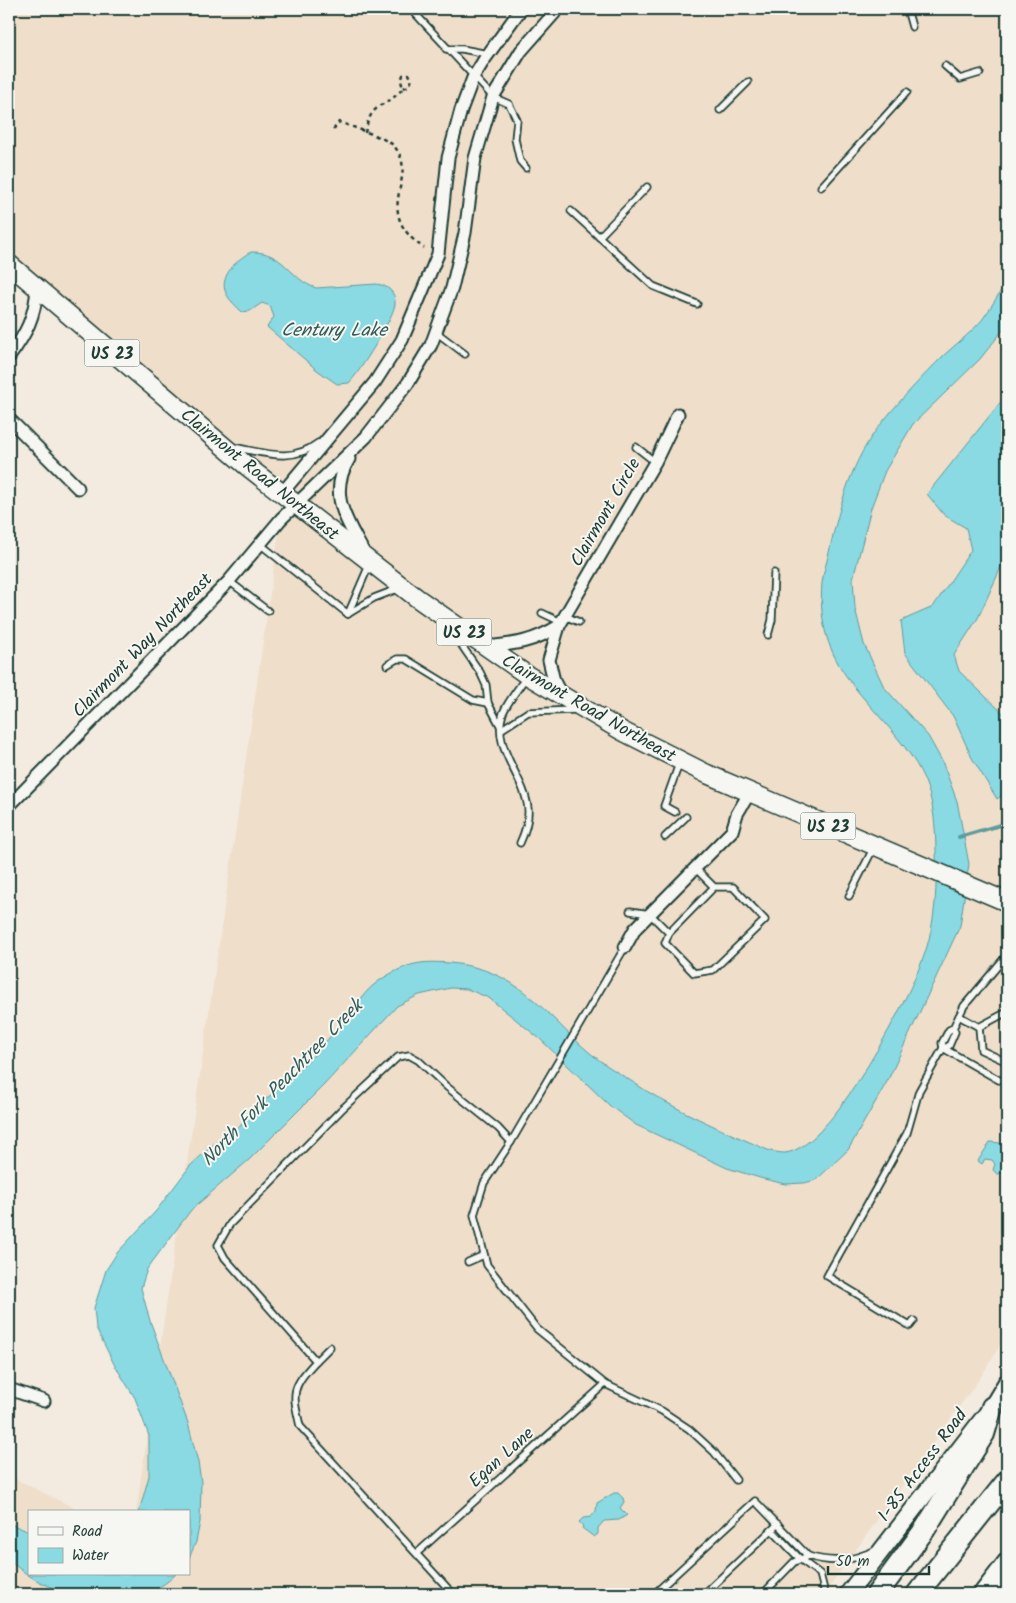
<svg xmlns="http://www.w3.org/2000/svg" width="1016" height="1603" viewBox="0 0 1016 1603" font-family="Kalam,sans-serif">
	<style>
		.built { fill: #efdeca }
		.water { fill: #89dae3; stroke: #5f9b9d }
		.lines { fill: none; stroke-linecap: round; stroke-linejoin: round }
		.stream { stroke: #5f9b9d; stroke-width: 4 }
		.service-casing { stroke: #1f3d34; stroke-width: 9 }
		.minor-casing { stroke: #1f3d34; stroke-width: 15 }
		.secondary-casing { stroke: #1f3d34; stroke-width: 20 }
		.primary-casing { stroke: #1f3d34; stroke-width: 21 }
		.motorway-casing { stroke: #1f3d34; stroke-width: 24 }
		.path { stroke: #1f3d34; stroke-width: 2.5; stroke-dasharray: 4 4; stroke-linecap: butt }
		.service { stroke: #f6f6f2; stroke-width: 5.5 }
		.minor { stroke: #f6f6f2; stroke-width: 11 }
		.secondary { stroke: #f6f6f2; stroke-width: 16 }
		.primary { stroke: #f6f6f2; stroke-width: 18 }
		.motorway { stroke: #f6f6f2; stroke-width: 20 }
		.labels { text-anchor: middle; stroke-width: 4; stroke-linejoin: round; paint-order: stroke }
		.shield { fill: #f6f6f2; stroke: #60746d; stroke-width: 1 }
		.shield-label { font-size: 16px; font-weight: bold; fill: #1f3d34 }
		.street-label { font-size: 18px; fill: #1f3d34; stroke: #f6f6f2 }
		.water-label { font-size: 19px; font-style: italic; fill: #345c57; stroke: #f6f6f2 }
	</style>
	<rect width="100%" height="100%" fill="#f3ebe0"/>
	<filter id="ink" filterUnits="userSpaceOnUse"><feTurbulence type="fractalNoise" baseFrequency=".02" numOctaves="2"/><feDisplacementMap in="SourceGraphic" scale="10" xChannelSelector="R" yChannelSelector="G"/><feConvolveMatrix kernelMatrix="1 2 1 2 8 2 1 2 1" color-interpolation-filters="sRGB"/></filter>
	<g filter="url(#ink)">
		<!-- built -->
		<path class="built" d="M 9,9 L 1007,9 L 1007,1334 L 980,1378 L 824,1594 L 9,1594 L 9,1476 L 83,1512 L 29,1512 L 29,1574 L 189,1574 L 189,1512 L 136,1512 L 283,505 L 151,380 L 9,253 Z"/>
		<!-- water -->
		<g class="water">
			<path d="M 251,252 C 285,251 290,280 316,288 L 376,284 C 387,285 396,292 395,304 C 393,319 360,372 349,383 L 337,384 L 317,370 L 267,327 L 274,317 L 270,306 L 262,303 L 250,311 L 242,312 C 237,307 229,300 226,293 C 218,277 238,258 251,252 Z"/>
			<path d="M 1007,281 L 1007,325 L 980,359 L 913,424 L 885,471 L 871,508 L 853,579 L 855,608 L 864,644 L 884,687 L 928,736 L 942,761 L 957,801 L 969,864 L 960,926 L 888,1080 L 848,1150 L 816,1180 L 804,1183 L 785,1184 L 760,1178 L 727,1168 L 636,1125 L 610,1106 L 540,1039 L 489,998 L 467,989 L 451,988 L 419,995 L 397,1006 L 324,1085 L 250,1159 L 191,1210 L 147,1269 L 141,1288 L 150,1321 L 188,1423 L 198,1462 L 201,1482 L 200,1522 L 196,1542 L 189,1558 L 189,1512 L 139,1512 L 149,1476 L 149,1436 L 135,1398 L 114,1364 L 96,1328 L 94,1308 L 106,1270 L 117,1253 L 156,1211 L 190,1166 L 215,1143 L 237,1130 L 249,1115 L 315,1054 L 356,1007 C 366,987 385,975 405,967 C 420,961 434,962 450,963 C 519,969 543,1013 590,1053 C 602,1063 617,1072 631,1081 C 674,1110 722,1130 770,1151 C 775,1152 781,1153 785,1153 C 812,1150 841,1106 855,1086 C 879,1049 910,995 925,953 C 936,920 937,885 936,850 C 935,812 932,785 909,753 C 867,694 815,667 822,583 C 823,572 828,559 830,548 C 840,505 852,459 881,424 C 900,400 922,377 944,355 C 956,344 971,333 982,320 C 991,308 999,293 1007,281 Z"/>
			<path d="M 1007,394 L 1007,554 L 978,618 L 954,655 L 959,671 L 1007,717 L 1007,792 L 997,799 L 972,758 L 953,716 L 905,653 L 901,621 L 933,607 L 971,550 L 966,528 L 944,515 L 927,494 Z"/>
			<path d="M 990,1142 L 1000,1143 L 1007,1149 L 1007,1166 L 1003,1173 L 997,1174 L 993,1170 L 995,1164 L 992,1160 L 985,1159 L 982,1164 L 978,1161 Z"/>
			<path d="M 614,1493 L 618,1493 L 623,1498 L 624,1502 L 620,1508 L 627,1515 L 619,1520 L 604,1521 L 598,1528 L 598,1534 L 594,1537 L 582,1528 L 583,1526 L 579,1522 L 583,1518 L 591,1517 L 596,1511 L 597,1503 Z"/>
			<path d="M 9,1523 L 29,1532 L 29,1574 L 176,1574 C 155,1595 140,1594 112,1594 C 67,1594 44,1591 9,1560 Z"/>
		</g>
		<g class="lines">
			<!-- stream -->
			<path class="stream" d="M 959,837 L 1007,823"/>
			<!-- service casing -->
			<g class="service-casing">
				<g id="service">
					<path d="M 411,9 L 493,97 L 509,104 L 517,120 L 515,139 L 520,161 L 526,168"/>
					<path d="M 907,9 L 912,27"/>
					<path d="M 446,49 L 462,49 L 488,54"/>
					<path d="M 945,66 L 960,79 L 980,73"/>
					<path d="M 720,110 L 748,82"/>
					<path d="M 821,187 L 907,92"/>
					<path d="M 571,211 L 653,286 L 697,304"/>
					<path d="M 599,237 L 647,187"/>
					<path d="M 436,332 L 465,354"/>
					<path d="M 232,447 C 263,452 291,464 318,443"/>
					<path d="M 636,447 L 655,462"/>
					<path d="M 260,544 L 348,614"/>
					<path d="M 229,581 L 268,611"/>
					<path d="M 542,613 L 561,622"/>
					<path d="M 348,614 L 374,598 L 400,588"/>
					<path d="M 348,614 L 367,570 L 367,562"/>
					<path d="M 565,616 L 579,622"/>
					<path d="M 451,630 L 480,672 L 486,685 L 488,703 L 502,729 L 528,712 L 575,710"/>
					<path d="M 768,635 L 772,620 L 774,573"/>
					<path d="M 387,665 L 397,659 L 406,659 L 473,700 L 488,703"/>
					<path d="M 675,812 L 664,806 L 680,761"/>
					<path d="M 665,837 L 686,817"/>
					<path d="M 520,843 C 525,832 529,821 528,809 C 525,776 491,749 503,713 C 508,701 519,688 526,677"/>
					<path d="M 696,869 L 714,887 L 733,887 L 765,920 L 713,970 L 694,973 L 665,943 L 669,933 L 714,887"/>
					<path d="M 849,896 L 874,847"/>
					<path d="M 630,911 L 650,914 L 669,933"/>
					<path d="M 625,947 L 511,1142 L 484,1183 L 474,1215 L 487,1265 L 537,1329 L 605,1384 L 662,1411 L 689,1429 L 714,1452 L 736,1480"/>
					<path d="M 959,1016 L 979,1027 L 981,1050 L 1007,1062"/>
					<path d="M 979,1027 L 1007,1012"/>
					<path d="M 943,1048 L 942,1043 L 949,1030 L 953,1028 L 964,1006 L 1007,955"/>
					<path d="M 943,1048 L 999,1080"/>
					<path d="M 468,1262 L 484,1255"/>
					<path d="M 914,1321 L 910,1326 L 827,1276 L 907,1133 L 919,1091 L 943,1048 L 949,1046 L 955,1032 L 953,1028"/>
					<path d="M 316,1361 L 330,1347"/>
					<path d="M 772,1530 L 800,1559 L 820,1574 L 825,1594"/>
					<path d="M 417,1553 L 605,1384"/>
					<path d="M 453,1594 L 300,1426 C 292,1392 291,1388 316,1361 L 225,1258 L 218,1245 L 230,1224 L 341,1110 L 398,1057 L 409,1055 L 418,1060 L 447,1087 L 498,1128 L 511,1142"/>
					<path d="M 654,1594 L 755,1501 L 808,1556"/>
					<path d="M 704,1594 L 778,1524"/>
					<path d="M 763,1594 L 794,1562 L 808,1556 C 834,1564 851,1561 876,1550"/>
				</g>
			</g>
			<!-- minor casing -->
			<g class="minor-casing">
				<g id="minor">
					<path d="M 9,357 C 26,334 35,317 37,288"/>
					<path d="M 9,419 L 78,488"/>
					<path d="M 349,459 C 327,495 347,520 364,553"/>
					<path d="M 282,493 L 375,382 L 402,340 L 438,254 L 448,158 L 461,110 L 473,78 L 484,60 L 521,9"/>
					<path d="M 486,647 C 516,644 533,642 559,626"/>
					<path d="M 560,693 L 554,681 L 549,660 L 559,626 L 655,462 L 678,414"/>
					<path d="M 9,806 L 229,581 L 281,519 L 366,437 L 408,383 L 431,345 L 452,288 L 465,233 L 475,158 L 493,97 L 521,51 L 558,9"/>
					<path d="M 625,947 L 635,929 L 732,831 L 737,814 L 750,792"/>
					<path d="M 9,1389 L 44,1401"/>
				</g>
			</g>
			<!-- secondary casing -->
			<g class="secondary-casing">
				<path id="secondary" d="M 848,1594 L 992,1407 L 1007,1382"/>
			</g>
			<!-- primary casing -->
			<g class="primary-casing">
				<path id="primary" d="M 9,264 L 248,467 L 417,598 L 527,675 L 622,731 L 707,774 L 1007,902"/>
			</g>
			<!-- motorway casing -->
			<g class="motorway-casing">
				<g id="motorway">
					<path d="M 877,1594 L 925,1529 L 984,1434 L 992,1407"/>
					<path d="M 917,1594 L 1007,1481"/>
					<path d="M 984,1594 L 1007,1564"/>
				</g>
			</g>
			<!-- path -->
			<g class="path">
				<path d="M 333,130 L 339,122 C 350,126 386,138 393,145 C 423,177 368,209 424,248"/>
				<path d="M 365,133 C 371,99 387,109 403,88 L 401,81 L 403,75 L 409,74 L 412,80 L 409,86 L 403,88"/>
			</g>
			<!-- service -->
			<use href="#service" class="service"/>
			<!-- minor -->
			<use href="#minor" class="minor"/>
			<!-- secondary -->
			<use href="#secondary" class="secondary"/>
			<!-- primary -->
			<use href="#primary" class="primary"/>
			<!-- motorway -->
			<use href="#motorway" class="motorway"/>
		</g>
	</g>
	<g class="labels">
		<!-- shield labels -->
		<g class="shield">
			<rect x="84.5" y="339.5" width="55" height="27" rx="4"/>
			<rect x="436.5" y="618.5" width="55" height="27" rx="4"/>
			<rect x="800.5" y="812.5" width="55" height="27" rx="4"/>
		</g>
		<g class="shield-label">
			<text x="112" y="359">US 23</text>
			<text x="464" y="638">US 23</text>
			<text x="828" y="832">US 23</text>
		</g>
		<!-- street labels -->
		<g class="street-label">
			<text transform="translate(260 474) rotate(39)" y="6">Clairmont Road Northeast</text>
			<text transform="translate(605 512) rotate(-60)" y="6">Clairmont Circle</text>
			<text transform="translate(142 645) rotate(-46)" y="6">Clairmont Way Northeast</text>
			<text transform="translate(589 708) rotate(30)" y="6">Clairmont Road Northeast</text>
			<text transform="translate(501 1457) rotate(-42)" y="6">Egan Lane</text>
			<text transform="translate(922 1465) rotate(-53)" y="6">I-85 Access Road</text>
		</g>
		<!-- water labels -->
		<g class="water-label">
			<text x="334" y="336">Century Lake</text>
			<text transform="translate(281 1082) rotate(-46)" y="7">North Fork Peachtree Creek</text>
		</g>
	</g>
	<!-- margin -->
	<rect width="1016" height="1603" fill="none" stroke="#f6f6f2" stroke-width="30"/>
	<rect x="15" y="15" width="986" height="1573" fill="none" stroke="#1f3d34" stroke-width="2" filter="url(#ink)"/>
	<!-- legend -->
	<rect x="28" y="1510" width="162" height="65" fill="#f6f6f2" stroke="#a0aca6"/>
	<rect x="38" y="1527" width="25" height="8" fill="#f6f6f2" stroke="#a0aca6"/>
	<text x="72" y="1536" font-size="15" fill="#1f3d34">Road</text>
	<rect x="38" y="1548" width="25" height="15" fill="#89dae3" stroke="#a0aca6"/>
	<text x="72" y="1560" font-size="15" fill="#1f3d34">Water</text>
	<!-- scale -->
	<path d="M828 1566v8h101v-8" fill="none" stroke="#1f3d34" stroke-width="2.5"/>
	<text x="836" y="1566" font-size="15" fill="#1f3d34" stroke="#f6f6f2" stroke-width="4" paint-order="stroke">50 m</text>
</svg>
